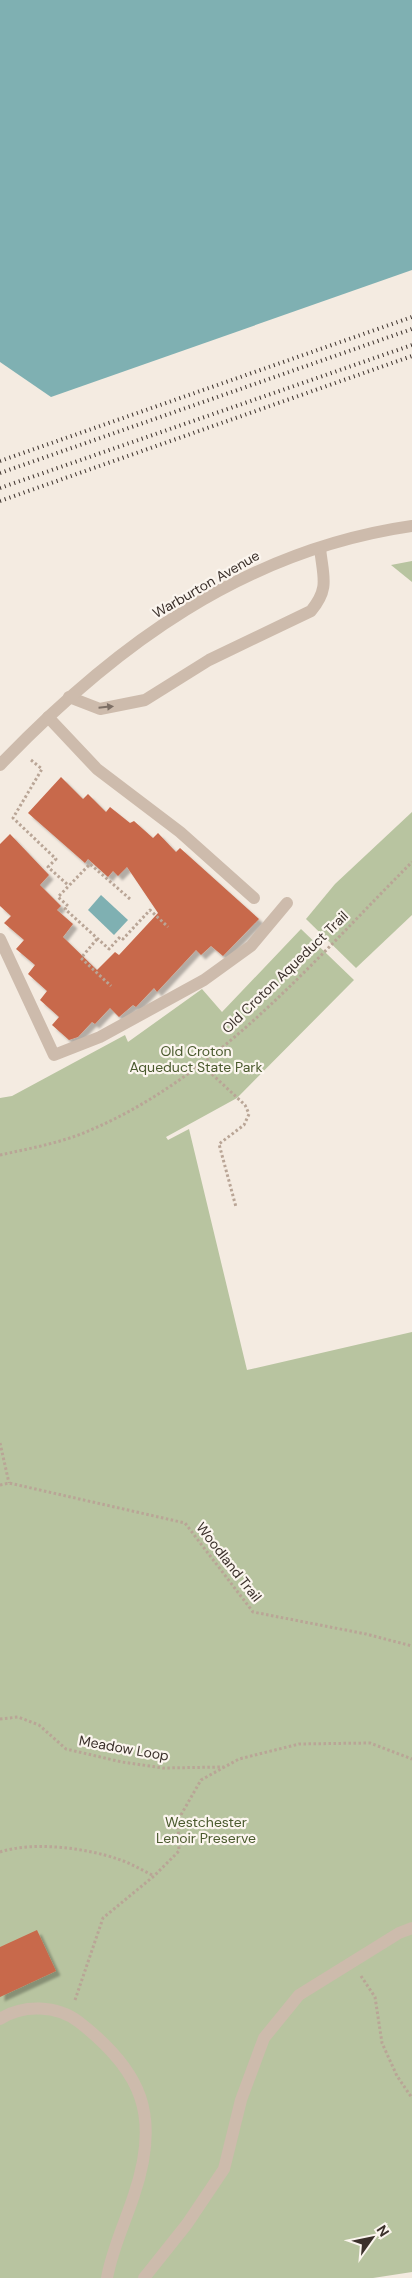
<svg xmlns="http://www.w3.org/2000/svg" width="412" height="2278" viewBox="0 0 412 2278" font-family="'DM Sans',sans-serif">
	<style>
		.green { fill: #b8c4a0 }
		.water { fill: #7fb0b2 }
		.building { fill: #c8694b; filter: url(#shadow) }
		.lines { fill: none; stroke-linecap: round; stroke-linejoin: round }
		.path { stroke: #b9a596; stroke-width: 3; stroke-dasharray: 2.5 2.5; stroke-linecap: butt }
		.minor { stroke: #cdbbac; stroke-width: 12 }
		.rail { stroke: #3b302b; stroke-width: 4; stroke-dasharray: 1 4; stroke-linecap: butt }
		.oneway { fill: #7d6f65 }
		.labels { text-anchor: middle; stroke-width: 4.5; stroke-linejoin: round; paint-order: stroke }
		.street-label { font-size: 14px; fill: #3b302b; stroke: #fbf5ee }
		.park-label { font-size: 14px; fill: #4a5a2e; stroke: #fbf5ee }
	</style>
	<defs>
		<filter id="shadow"><feDropShadow dx="4.5" dy="4.5" stdDeviation="1" flood-color="#0004"/></filter>
	</defs>
	<rect width="100%" height="100%" fill="#f4ebe1"/>
	<!-- green -->
	<g class="green">
		<path d="M 412,561 L 412,582 L 391,565 Z"/>
		<path d="M 412,812 L 412,915 L 356,968 L 306,919 L 335,884 Z"/>
		<path d="M 301,929 L 354,980 L 237,1098 L 166,1137 L 168,1140 L 189,1129 L 247,1370 L 412,1332 L 412,2272 L 373,2278 L 0,2278 L 0,1098 L 12,1096 L 125,1035 L 128,1042 L 202,989 L 222,1012 Z"/>
	</g>
	<!-- water -->
	<g class="water">
		<path d="M 0,0 L 412,0 L 412,270 L 51,397 L 0,362 Z"/>
		<path d="M 101,895 L 128,920 L 114,935 L 88,910 Z"/>
	</g>
	<!-- building -->
	<g class="building">
		<path d="M 61,777 L 83,799 L 88,794 L 106,812 L 110,807 L 130,823 L 134,821 L 153,838 L 158,833 L 176,852 L 180,848 L 259,919 L 223,956 L 211,946 L 201,955 L 196,950 L 157,992 L 154,988 L 136,1007 L 133,1005 L 119,1017 L 110,1008 L 95,1024 L 92,1022 L 78,1037 L 69,1040 L 52,1025 L 59,1017 L 40,1000 L 47,991 L 28,974 L 35,965 L 16,949 L 24,940 L 4,923 L 11,916 L 0,906 L 0,844 L 10,834 L 49,875 L 40,885 L 61,906 L 57,910 L 73,924 L 63,937 L 97,970 L 115,952 L 119,955 L 158,913 L 127,867 L 118,876 L 113,871 L 108,877 L 88,859 L 85,863 L 28,813 Z"/>
		<path d="M 37,1930 L 56,1971 L 0,1997 L 0,1947 Z"/>
	</g>
	<g class="lines">
		<!-- path -->
		<g class="path">
			<path d="M 31,760 L 42,769 L 13,818 L 56,859 L 48,867 L 68,885"/>
			<path d="M 130,899 L 90,864 L 58,897 L 68,906 L 65,909 L 109,949 L 120,937 L 123,939 L 150,910 L 168,927"/>
			<path d="M 97,939 L 81,958 L 111,986"/>
			<path d="M 201,1064 L 245,1105 L 249,1114 L 244,1125 L 219,1144 L 236,1207"/>
			<path d="M 0,1155 C 27,1149 55,1144 81,1134 C 214,1081 313,961 412,862"/>
			<path d="M 0,1443 L 9,1483"/>
			<path d="M 0,1485 L 9,1483 L 185,1523 L 253,1612 L 366,1634 L 412,1646"/>
			<path d="M 0,1719 L 18,1717 L 39,1725 L 66,1749 L 122,1762 L 163,1768 L 224,1767"/>
			<path d="M 0,1852 C 34,1841 85,1848 118,1859 C 130,1863 142,1870 154,1876"/>
			<path d="M 361,1976 L 375,1997 L 382,2043 L 397,2076 L 412,2098"/>
			<path d="M 75,2000 L 103,1918 L 154,1876 L 179,1851 L 178,1820 L 201,1780 L 239,1759 L 299,1744 L 370,1743 L 412,1759"/>
		</g>
		<!-- minor -->
		<g class="minor">
			<path d="M 69,697 L 100,709 L 145,700 L 209,660 L 311,611 C 330,588 323,577 320,548"/>
			<path d="M 48,717 L 97,769 L 180,832 L 254,898"/>
			<path d="M 0,765 C 114,646 244,550 412,526"/>
			<path d="M 0,939 L 54,1055 L 100,1037 L 204,980 L 251,946 L 287,903"/>
			<path d="M 0,2019 C 23,2004 57,2005 79,2022 C 142,2071 161,2116 134,2195 C 125,2223 112,2249 107,2278"/>
			<path d="M 144,2278 L 187,2224 L 224,2169 L 241,2100 L 264,2038 L 299,1995 L 399,1933 L 412,1928"/>
		</g>
		<!-- rail -->
		<g class="rail">
			<path d="M 0,461 L 412,317"/>
			<path d="M 0,473 L 412,329"/>
			<path d="M 0,488 L 412,345"/>
			<path d="M 0,501 L 412,356"/>
		</g>
	</g>
	<!-- one-way arrows -->
	<defs><path id="oneway-solid" d="M-6-.8H1V-3.2L6.5 0L1 3.2V.8H-6Z" transform="scale(1.25)"/></defs>
	<use class="oneway" href="#oneway-solid" transform="translate(106 707) rotate(-6)"/>
	<g class="labels">
		<!-- street labels -->
		<g class="street-label">
			<text transform="translate(206 584) rotate(-30)" y="5">Warburton Avenue</text>
			<text transform="translate(285 972) rotate(-44)" y="5">Old Croton Aqueduct Trail</text>
			<text transform="translate(229 1562) rotate(52)" y="5">Woodland Trail</text>
			<text transform="translate(124 1748) rotate(10)" y="5">Meadow Loop</text>
		</g>
		<!-- park labels -->
		<g class="park-label">
			<text x="196" y="1056">Old Croton<tspan x="196" dy="16">Aqueduct State Park</tspan></text>
			<text x="206" y="1827">Westchester<tspan x="206" dy="16">Lenoir Preserve</tspan></text>
		</g>
	</g>
	<!-- north arrow -->
	<g transform="translate(372 2238) rotate(57)" stroke="#fbf5ee" stroke-width="4" paint-order="stroke">
	<path d="M0-4L9 19L0 12L-9 19Z" fill="#3b302b"/>
	<text y="-8" font-size="14" font-weight="bold" text-anchor="middle" fill="#3b302b">N</text>
	</g>
</svg>
